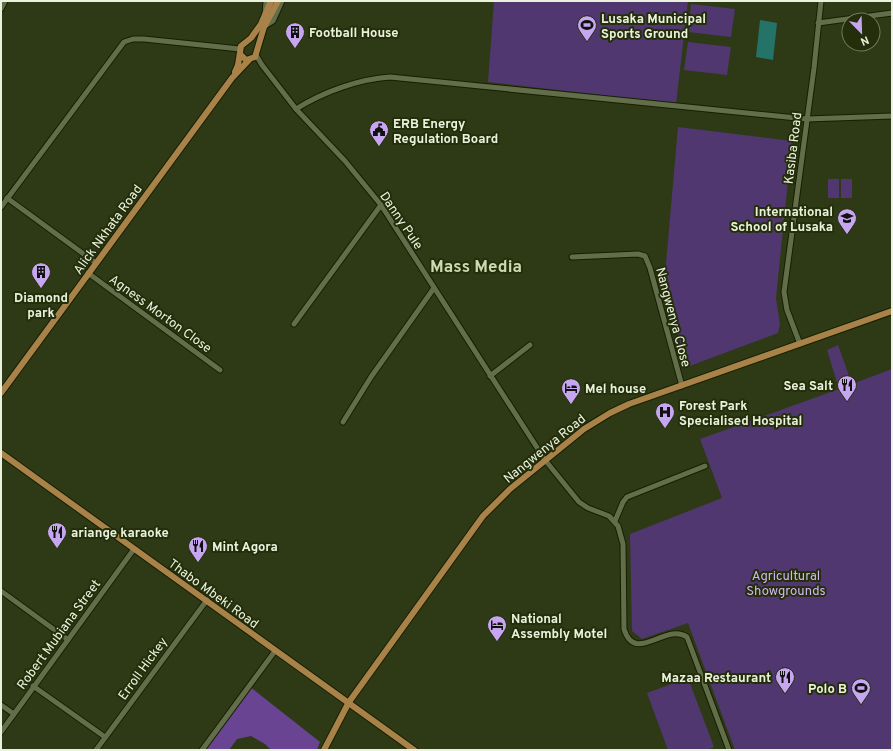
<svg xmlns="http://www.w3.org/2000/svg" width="893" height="751" viewBox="0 0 893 751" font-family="Overpass,sans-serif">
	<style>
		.green { fill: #513770 }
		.forest { fill: #694493 }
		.water { fill: #247369 }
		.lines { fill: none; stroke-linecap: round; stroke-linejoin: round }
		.minor-casing { stroke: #161f00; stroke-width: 7 }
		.major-casing { stroke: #161f00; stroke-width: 8 }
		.minor { stroke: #626e49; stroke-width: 5 }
		.major { stroke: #a88248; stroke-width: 6 }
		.labels { text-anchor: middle; stroke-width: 4; stroke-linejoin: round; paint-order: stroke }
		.poi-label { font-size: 13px; font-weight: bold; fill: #eaf2dd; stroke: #242e0b; text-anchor: start }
		.street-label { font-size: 13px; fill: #eaf2dd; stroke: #242e0b }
		.park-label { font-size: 13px; fill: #d2b6f8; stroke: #242e0b }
		.district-label { font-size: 17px; font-weight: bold; fill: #ccdab1; stroke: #242e0b }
	</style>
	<rect width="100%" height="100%" fill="#2e3916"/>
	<!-- green -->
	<g class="green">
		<path d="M 494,1 L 688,1 L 676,104 L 488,82 Z"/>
		<path d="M 691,4 L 735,9 L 731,37 L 688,32 Z"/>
		<path d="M 688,42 L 731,47 L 727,75 L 684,70 Z"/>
		<path d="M 678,127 L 792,141 L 776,298 L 780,324 L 778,333 L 687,367 L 664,286 Z"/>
		<rect x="828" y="179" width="11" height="19"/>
		<rect x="841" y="179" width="11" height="19"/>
		<path d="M 838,345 L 852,384 L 892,369 L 892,750 L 735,750 L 688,623 L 642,639 L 632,631 L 630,534 L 722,498 L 700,439 L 839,389 L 827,350 Z"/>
		<path d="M 688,678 L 714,747 L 707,750 L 668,750 L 647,693 Z"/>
	</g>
	<!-- forest -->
	<path class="forest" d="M 249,686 L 320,742 L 317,750 L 271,750 L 265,744 L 251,736 L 237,739 L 229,750 L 203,750 Z"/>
	<!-- water -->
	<path class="water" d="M 760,20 L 777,23 L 773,60 L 756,57 Z"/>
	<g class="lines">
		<!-- minor casing -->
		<g class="minor-casing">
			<g id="minor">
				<path d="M 1,9 L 5,1"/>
				<path d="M 265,15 L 266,1"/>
				<path d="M 818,23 L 892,13"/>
				<path d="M 265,26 L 273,21 L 282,1"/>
				<path d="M 256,55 L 262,65 L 296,109 L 345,161 L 381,205 L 545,460 L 579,502 L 588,508 L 609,516 L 618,526 L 623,544 L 624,629 C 635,665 666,622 687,637 L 729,750"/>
				<path d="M 296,109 C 323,92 359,79 390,77 L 807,119 L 892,116"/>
				<path d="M 7,198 L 96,263"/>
				<path d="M 1,207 L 124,42 L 133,39 L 144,39 L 240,49"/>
				<path d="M 572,257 L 638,254 L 645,256 L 650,268 L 682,386"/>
				<path d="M 88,273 L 220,370"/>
				<path d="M 294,324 L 381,205"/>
				<path d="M 800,344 L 787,310 L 784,292 L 814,68 L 821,1"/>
				<path d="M 490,376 L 530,345"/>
				<path d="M 343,422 L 371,377 L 434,288"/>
				<path d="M 615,521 L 623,502 L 627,497 L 705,466"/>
				<path d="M 1,591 L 67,639"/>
				<path d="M 33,686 L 105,737"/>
				<path d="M 1,705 L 14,714"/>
				<path d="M 1,732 L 134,549"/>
				<path d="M 96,750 L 207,600"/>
				<path d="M 202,750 L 275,651"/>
			</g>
		</g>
		<!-- major casing -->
		<g class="major-casing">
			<g id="major">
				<path d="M 240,54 L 246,60 L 255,57 L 264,27 L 278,1"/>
				<path d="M 235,72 L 238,65 L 241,46 L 251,38 L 261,24 L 271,1"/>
				<path d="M 1,393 L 232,78 L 249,60"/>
				<path d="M 1,453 L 414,750"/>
				<path d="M 324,750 L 349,702 L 483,516 L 510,489 L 584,429 L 610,413 L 629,404 L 892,311"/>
			</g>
		</g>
		<!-- minor -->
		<use href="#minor" class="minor"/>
		<!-- major -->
		<use href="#major" class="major"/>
	</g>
	<!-- icons -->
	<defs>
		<g id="stadium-pin" transform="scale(1)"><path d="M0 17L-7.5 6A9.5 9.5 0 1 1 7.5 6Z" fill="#c6a6f0" stroke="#242e0b"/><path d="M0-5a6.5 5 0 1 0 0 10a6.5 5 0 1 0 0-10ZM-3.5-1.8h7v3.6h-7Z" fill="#111"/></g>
		<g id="building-pin" transform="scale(1)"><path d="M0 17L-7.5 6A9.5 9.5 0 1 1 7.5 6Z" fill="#c6a6f0" stroke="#242e0b"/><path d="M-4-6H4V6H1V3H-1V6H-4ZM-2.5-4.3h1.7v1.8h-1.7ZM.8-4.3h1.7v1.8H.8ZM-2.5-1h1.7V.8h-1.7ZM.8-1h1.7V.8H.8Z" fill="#111"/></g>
		<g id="civic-pin" transform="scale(1)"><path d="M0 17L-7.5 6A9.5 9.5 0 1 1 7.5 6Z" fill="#c6a6f0" stroke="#242e0b"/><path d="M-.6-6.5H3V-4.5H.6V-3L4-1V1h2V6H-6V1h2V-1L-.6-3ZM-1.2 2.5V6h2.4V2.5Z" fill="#111"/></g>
		<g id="school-pin" transform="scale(1)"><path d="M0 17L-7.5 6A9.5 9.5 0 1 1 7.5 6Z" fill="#c6a6f0" stroke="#242e0b"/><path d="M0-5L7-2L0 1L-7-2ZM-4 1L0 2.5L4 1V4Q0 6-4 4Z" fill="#111"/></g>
		<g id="restaurant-pin" transform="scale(1)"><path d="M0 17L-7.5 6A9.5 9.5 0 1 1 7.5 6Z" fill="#c6a6f0" stroke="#242e0b"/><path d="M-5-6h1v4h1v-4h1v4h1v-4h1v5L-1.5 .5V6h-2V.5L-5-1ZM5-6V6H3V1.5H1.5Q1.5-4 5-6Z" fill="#111"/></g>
		<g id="hotel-pin" transform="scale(1)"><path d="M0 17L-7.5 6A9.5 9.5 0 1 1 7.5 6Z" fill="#c6a6f0" stroke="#242e0b"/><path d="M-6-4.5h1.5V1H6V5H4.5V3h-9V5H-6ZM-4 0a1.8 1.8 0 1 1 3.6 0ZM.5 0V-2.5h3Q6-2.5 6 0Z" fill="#111"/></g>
		<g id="hospital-pin" transform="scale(1)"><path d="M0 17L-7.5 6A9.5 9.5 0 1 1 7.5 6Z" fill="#c6a6f0" stroke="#242e0b"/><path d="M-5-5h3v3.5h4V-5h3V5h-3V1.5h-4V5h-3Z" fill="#111"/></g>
	</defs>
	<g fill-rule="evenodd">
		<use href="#stadium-pin" x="587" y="25"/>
		<use href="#building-pin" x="295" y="32"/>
		<use href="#civic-pin" x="379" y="130"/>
		<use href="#school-pin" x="847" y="218"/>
		<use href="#building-pin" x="41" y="272"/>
		<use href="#restaurant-pin" x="847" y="385"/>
		<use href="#hotel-pin" x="571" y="388"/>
		<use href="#hospital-pin" x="665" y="412"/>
		<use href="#restaurant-pin" x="57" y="532"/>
		<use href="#restaurant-pin" x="198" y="546"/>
		<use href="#hotel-pin" x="497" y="625"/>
		<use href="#restaurant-pin" x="785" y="677"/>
		<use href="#stadium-pin" x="861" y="688"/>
	</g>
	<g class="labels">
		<!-- poi labels -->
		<g class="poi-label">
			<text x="601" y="23">Lusaka Municipal<tspan x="601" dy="15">Sports Ground</tspan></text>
			<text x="309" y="37">Football House</text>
			<text x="393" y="128">ERB Energy<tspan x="393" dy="15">Regulation Board</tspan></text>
			<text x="833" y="216" text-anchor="end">International<tspan x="833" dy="15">School of Lusaka</tspan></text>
			<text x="41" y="302" text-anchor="middle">Diamond<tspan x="41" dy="15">park</tspan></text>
			<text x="833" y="390" text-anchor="end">Sea Salt</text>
			<text x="585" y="393">Mel house</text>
			<text x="679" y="410">Forest Park<tspan x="679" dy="15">Specialised Hospital</tspan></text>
			<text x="71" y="537">ariange karaoke</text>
			<text x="212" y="551">Mint Agora</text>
			<text x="511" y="623">National<tspan x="511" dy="15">Assembly Motel</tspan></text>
			<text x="771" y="682" text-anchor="end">Mazaa Restaurant</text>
			<text x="847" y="693" text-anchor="end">Polo B</text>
		</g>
		<!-- street labels -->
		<g class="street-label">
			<text transform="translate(792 148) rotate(-83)" y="5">Kasiba Road</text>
			<text transform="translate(402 220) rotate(56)" y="5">Danny Pule</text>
			<text transform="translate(107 229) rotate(-54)" y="5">Alick Nkhata Road</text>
			<text transform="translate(161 313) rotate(36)" y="5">Agness Morton Close</text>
			<text transform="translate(674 317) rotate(75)" y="5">Nangwenya Close</text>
			<text transform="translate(544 448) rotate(-39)" y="5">Nangwenya Road</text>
			<text transform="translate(214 593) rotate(36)" y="5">Thabo Mbeki Road</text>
			<text transform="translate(58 634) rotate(-54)" y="5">Robert Mubiana Street</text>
			<text transform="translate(142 668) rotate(-54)" y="5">Erroll Hickey</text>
		</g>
		<!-- park labels -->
		<g class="park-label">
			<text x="786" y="580">Agricultural<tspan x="786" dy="15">Showgrounds</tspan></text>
		</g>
		<!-- district labels -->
		<g class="district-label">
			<text x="476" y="272">Mass Media</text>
		</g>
	</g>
	<!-- border -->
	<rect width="893" height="751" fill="none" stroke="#eaf2dd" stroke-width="4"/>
	<!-- north arrow -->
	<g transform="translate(861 32) rotate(157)"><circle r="19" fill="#242e0b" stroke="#737c5f"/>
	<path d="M0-3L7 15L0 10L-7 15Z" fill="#c6a6f0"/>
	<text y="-6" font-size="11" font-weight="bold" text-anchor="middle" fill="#eaf2dd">N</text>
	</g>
</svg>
